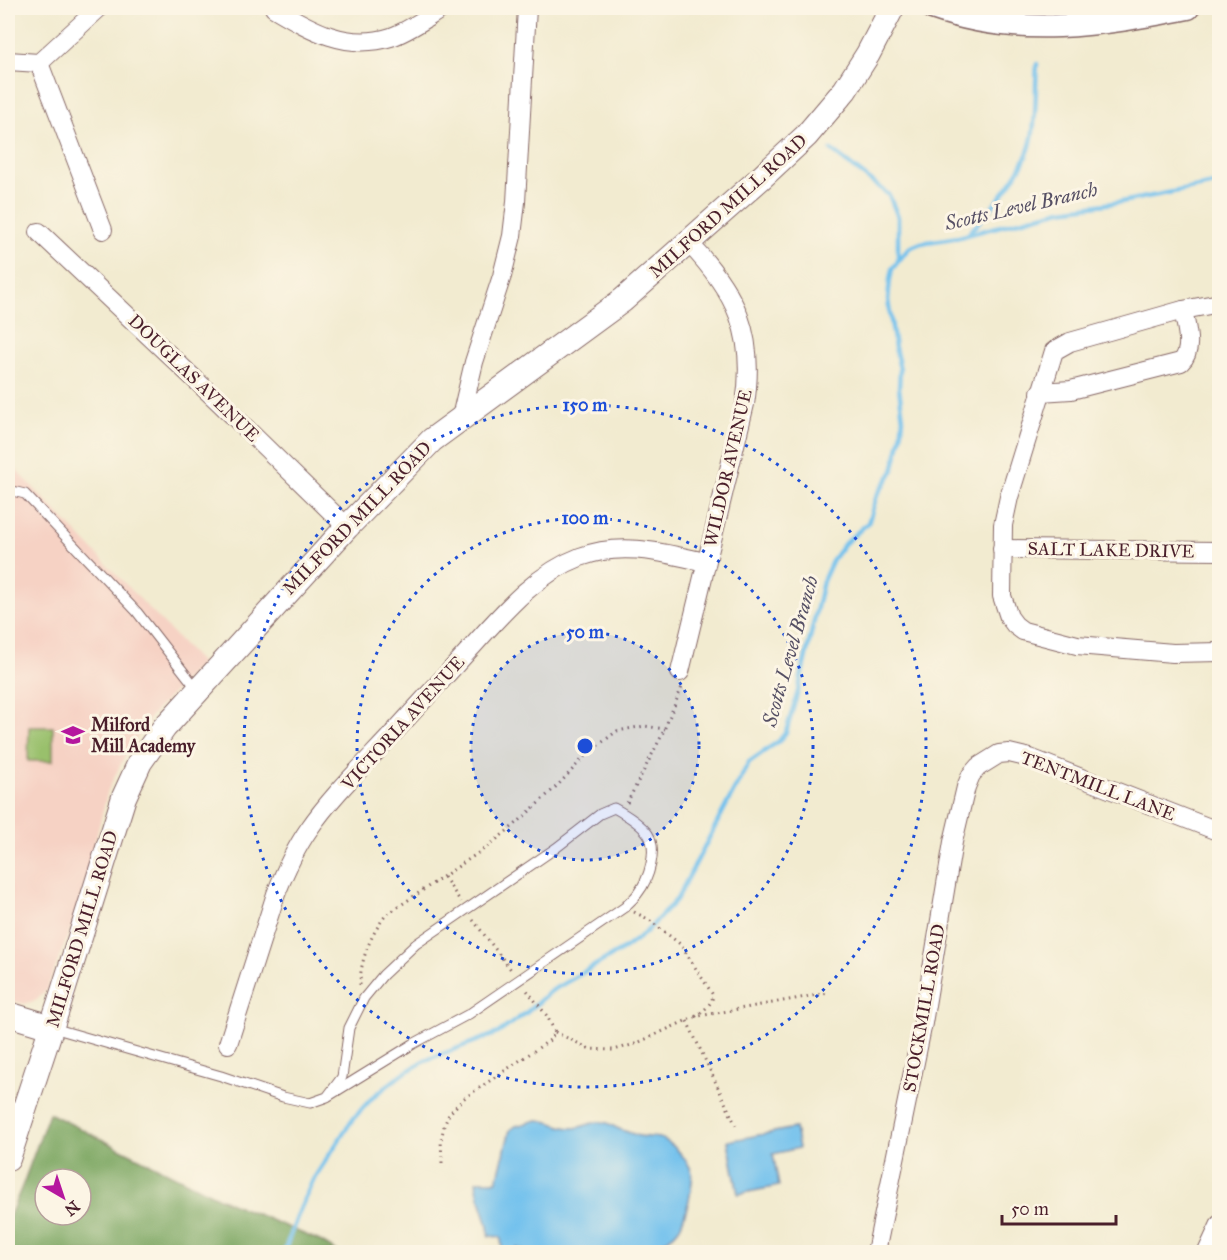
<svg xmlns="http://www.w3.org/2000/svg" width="1227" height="1260" viewBox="0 0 1227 1260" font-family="'IM FELL Great Primer',serif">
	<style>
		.built { fill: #f6d2c4 }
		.green { fill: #99c06c; stroke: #72704c; stroke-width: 1.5 }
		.forest { fill: #7aa660; stroke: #626246; stroke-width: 1.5; fill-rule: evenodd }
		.water { fill: #72c1ed; stroke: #5e708c; stroke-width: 1.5 }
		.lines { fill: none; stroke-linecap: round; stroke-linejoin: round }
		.stream { stroke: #72c1ed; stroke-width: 4.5 }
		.service-casing { stroke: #856665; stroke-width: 11 }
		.minor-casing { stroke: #856665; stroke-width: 20 }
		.tertiary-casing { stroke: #856665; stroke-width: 25 }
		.secondary-casing { stroke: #856665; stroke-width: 26 }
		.path { stroke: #856665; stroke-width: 3; stroke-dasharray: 1.5 4.5; stroke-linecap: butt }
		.service { stroke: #fff; stroke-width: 9 }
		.minor { stroke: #fff; stroke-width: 18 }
		.tertiary { stroke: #fff; stroke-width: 22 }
		.secondary { stroke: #fff; stroke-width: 24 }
		.ring { fill: none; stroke: #1d4ed8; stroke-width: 3; stroke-dasharray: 3 6 }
		.labels { text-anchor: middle; stroke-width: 6; stroke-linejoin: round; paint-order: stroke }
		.street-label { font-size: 18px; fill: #4a1f2b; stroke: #fcf5e5 }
		.poi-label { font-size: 18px; font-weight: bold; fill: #4a1f2b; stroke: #fcf5e5; text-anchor: start }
		.water-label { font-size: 20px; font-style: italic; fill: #565065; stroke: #fcf5e5 }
		.centre { fill: #1d4ed8; stroke: #fcf5e5; stroke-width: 3 }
		.ring-label { font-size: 18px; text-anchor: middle; font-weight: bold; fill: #1d4ed8; stroke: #fcf5e5; stroke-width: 6; stroke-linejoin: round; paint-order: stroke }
	</style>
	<rect width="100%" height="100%" fill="#fcf5e5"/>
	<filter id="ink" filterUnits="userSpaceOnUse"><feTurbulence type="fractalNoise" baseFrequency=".0167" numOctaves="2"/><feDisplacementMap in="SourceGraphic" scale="12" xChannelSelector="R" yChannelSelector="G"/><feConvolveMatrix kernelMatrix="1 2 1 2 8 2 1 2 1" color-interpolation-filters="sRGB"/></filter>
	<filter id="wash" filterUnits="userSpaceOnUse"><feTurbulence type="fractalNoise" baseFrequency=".008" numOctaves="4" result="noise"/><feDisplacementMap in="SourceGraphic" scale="24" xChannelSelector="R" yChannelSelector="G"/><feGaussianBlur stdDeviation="1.35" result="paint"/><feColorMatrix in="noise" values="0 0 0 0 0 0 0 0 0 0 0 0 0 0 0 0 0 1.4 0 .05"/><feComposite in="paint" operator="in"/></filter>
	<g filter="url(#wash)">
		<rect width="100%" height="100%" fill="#f2ebd0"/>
		<!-- built -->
		<path class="built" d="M 8,461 L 201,663 L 151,716 L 126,754 L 108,790 L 78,909 L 47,989 L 37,1000 L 24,1004 L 8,1000 Z"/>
		<!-- green -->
		<path class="green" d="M 29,727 L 53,727 L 53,761 L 28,761 Z"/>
		<!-- forest -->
		<path class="forest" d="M 49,1113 L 219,1198 L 320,1241 L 338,1252 L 8,1252 L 8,1220 L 23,1184 ZM 45,1179 L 81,1179 L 81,1215 L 45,1215 Z"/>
		<!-- water -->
		<g class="water">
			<path d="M 537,1120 C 550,1120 559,1128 572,1128 C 582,1128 589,1123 598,1122 C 609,1121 611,1126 619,1129 C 624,1131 631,1133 636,1135 C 644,1138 651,1136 659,1138 C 671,1140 689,1161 692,1173 C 693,1179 691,1189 690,1195 C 689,1202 682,1225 678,1230 C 671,1240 662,1238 657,1252 L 526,1252 L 517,1248 L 516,1252 L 502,1250 L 501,1237 L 489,1236 C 489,1217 477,1200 476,1181 L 497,1181 L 510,1130 L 516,1126 Z"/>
			<path d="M 795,1128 L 799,1148 L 773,1154 L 779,1186 L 738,1194 L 728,1141 Z"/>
		</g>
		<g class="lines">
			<!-- stream -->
			<g class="stream">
				<path d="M 831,150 L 889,195 L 898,217 L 898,261"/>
				<path d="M 969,233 C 990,210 1021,176 1030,146 C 1037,121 1035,90 1037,64"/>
				<path d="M 284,1252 L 299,1212 L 313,1180 L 352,1120 L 373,1097 L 401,1075 L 426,1060 L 498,1033 L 526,1013 L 551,991 L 625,948 L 645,933 L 677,899 L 749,762 L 779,741 L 786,732 L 798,691 L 823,581 L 833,559 L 845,543 L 868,523 L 877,495 L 893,471 L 901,437 L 903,419 L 899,388 L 900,369 L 895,348 L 888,300 L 890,279 L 892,269 L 909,248 L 921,243 L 959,237 L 1061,210 L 1121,202 L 1220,183"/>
			</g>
		</g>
	</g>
	<g filter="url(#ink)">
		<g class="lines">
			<!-- service casing -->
			<g class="service-casing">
				<g id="service">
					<path d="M 8,490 L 25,494 L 137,612 L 197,689"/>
					<path d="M 53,1028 L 221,1076 L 283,1097 L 310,1103 L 327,1097 L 342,1077 L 349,1028 L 364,998 L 383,975 L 416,944 L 556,848 L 600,814 L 614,808 C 625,814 640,823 648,834 C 658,850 649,879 638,893 C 635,898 629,902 625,907 L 469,1014 L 413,1044 L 327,1097"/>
				</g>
			</g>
			<!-- minor casing -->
			<g class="minor-casing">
				<g id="minor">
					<path d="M 274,8 C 311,30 347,51 391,37 C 409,31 426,18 443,8"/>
					<path d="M 8,61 L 39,63 L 99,8"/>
					<path d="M 39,63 L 103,230"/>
					<path d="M 39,232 L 221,404 L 347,527"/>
					<path d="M 1220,303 L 1183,310 L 1070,342 L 1054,351 L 1009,497 L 1003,525 L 1002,596 L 1009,617 L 1015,625 L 1023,631 L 1077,645 L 1173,653 L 1220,652"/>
					<path d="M 1040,392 L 1071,390 L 1181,362 C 1194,350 1186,327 1183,310"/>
					<path d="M 461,417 L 474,362 L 502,276 L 512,236 L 516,202 L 527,8"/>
					<path d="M 1002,549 L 1220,551"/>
					<path d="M 680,672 L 745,404 C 756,334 736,293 689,243"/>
					<path d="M 228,1044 L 276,894 C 285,871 295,849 309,829 C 332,795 368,761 396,730 C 421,703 445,676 470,649 C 501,615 535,574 580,557 C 622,541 664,553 705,562"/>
					<path d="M 876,1252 L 923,1023 L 953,842 L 966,787 L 971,775 L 978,767 L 999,754 L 1009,753 L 1030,758 L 1220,832"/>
					<path d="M 1207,1252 L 1220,1224"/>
				</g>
			</g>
			<!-- tertiary casing -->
			<g class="tertiary-casing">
				<path id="tertiary" d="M 932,8 C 1019,39 1100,25 1188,8"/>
			</g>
			<!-- secondary casing -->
			<g class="secondary-casing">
				<g id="secondary">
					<path d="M 8,1014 L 51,1027"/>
					<path d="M 8,1159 L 60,1001 L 124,797 L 140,762 L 164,728 L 347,527 L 432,440 L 623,300 L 762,177 L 806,136 L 845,90 L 868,54 L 892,8"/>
				</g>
			</g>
			<!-- path -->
			<g class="path">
				<path d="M 627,803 L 661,737 L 682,687"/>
				<path d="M 444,877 L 461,902"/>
				<path d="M 634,912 L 648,919 L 680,944 L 713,995 C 712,1005 703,1011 695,1017"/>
				<path d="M 473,920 L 512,971"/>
				<path d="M 360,985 C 360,960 371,934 386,915 L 487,847 L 517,823 L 559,784 L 588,753 L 617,731 L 644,726 L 665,729"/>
				<path d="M 687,1021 L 737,1128"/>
				<path d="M 555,1032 L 590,1049 L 614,1050 L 635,1044 L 694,1017 L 828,993"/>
				<path d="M 442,1163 L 441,1140 L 444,1126 L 449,1114 L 463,1099 L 550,1040 L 555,1032 L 547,1016 L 526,989"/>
			</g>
			<!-- service -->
			<use href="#service" class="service"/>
			<!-- minor -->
			<use href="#minor" class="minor"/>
			<!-- tertiary -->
			<use href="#tertiary" class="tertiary"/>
			<!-- secondary -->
			<use href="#secondary" class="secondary"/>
		</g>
	</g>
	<!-- distance rings -->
	<circle cx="585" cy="746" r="114" fill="#1d4ed8" fill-opacity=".12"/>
	<g class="ring">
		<circle cx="585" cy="746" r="114"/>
		<circle cx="585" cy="746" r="228"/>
		<circle cx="585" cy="746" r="341"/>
	</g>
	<!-- icons -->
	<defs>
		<g id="school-bare" transform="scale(1.8)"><path d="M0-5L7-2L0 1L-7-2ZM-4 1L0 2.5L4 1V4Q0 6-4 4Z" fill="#b5179e" stroke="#fcf5e5" stroke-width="2.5" paint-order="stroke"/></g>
	</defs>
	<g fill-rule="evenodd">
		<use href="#school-bare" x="73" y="735"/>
	</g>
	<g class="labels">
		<!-- street labels -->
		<g class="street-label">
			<text transform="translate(728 206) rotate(-42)" y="6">MILFORD MILL ROAD</text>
			<text transform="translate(194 378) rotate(44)" y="6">DOUGLAS AVENUE</text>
			<text transform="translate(728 468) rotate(-77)" y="6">WILDOR AVENUE</text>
			<text transform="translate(357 518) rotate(-46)" y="6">MILFORD MILL ROAD</text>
			<text transform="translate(1111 550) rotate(1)" y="6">SALT LAKE DRIVE</text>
			<text transform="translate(403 723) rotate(-48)" y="6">VICTORIA AVENUE</text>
			<text transform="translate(1098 786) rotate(21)" y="6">TENTMILL LANE</text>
			<text transform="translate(82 929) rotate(-73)" y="6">MILFORD MILL ROAD</text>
			<text transform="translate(924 1008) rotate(-80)" y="6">STOCKMILL ROAD</text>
		</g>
		<!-- poi labels -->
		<g class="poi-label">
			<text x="91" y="731">Milford<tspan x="91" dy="21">Mill Academy</tspan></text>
		</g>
		<!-- water labels -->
		<g class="water-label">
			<text transform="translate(1021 206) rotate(-13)" y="7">Scotts Level Branch</text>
			<text transform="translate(790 651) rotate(-74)" y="7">Scotts Level Branch</text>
		</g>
	</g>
	<circle cx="585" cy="746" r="9" class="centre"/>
	<g class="ring-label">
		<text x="585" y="411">150 m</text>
		<text x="585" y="524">100 m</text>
		<text x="585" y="638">50 m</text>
	</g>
	<!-- margin -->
	<rect width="1227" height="1260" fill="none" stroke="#fcf5e5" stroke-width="30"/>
	<!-- north arrow -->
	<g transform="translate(63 1197) rotate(141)"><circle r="28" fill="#fcf5e5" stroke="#b59f9b" stroke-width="1.5"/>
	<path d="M0-4.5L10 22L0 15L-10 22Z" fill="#b5179e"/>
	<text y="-9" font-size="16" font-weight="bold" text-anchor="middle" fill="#4a1f2b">N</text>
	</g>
	<!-- scale -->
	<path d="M1002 1215v9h114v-9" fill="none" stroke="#4a1f2b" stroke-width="3"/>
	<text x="1011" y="1215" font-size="18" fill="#4a1f2b" stroke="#fcf5e5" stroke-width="4.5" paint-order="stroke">50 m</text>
</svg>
